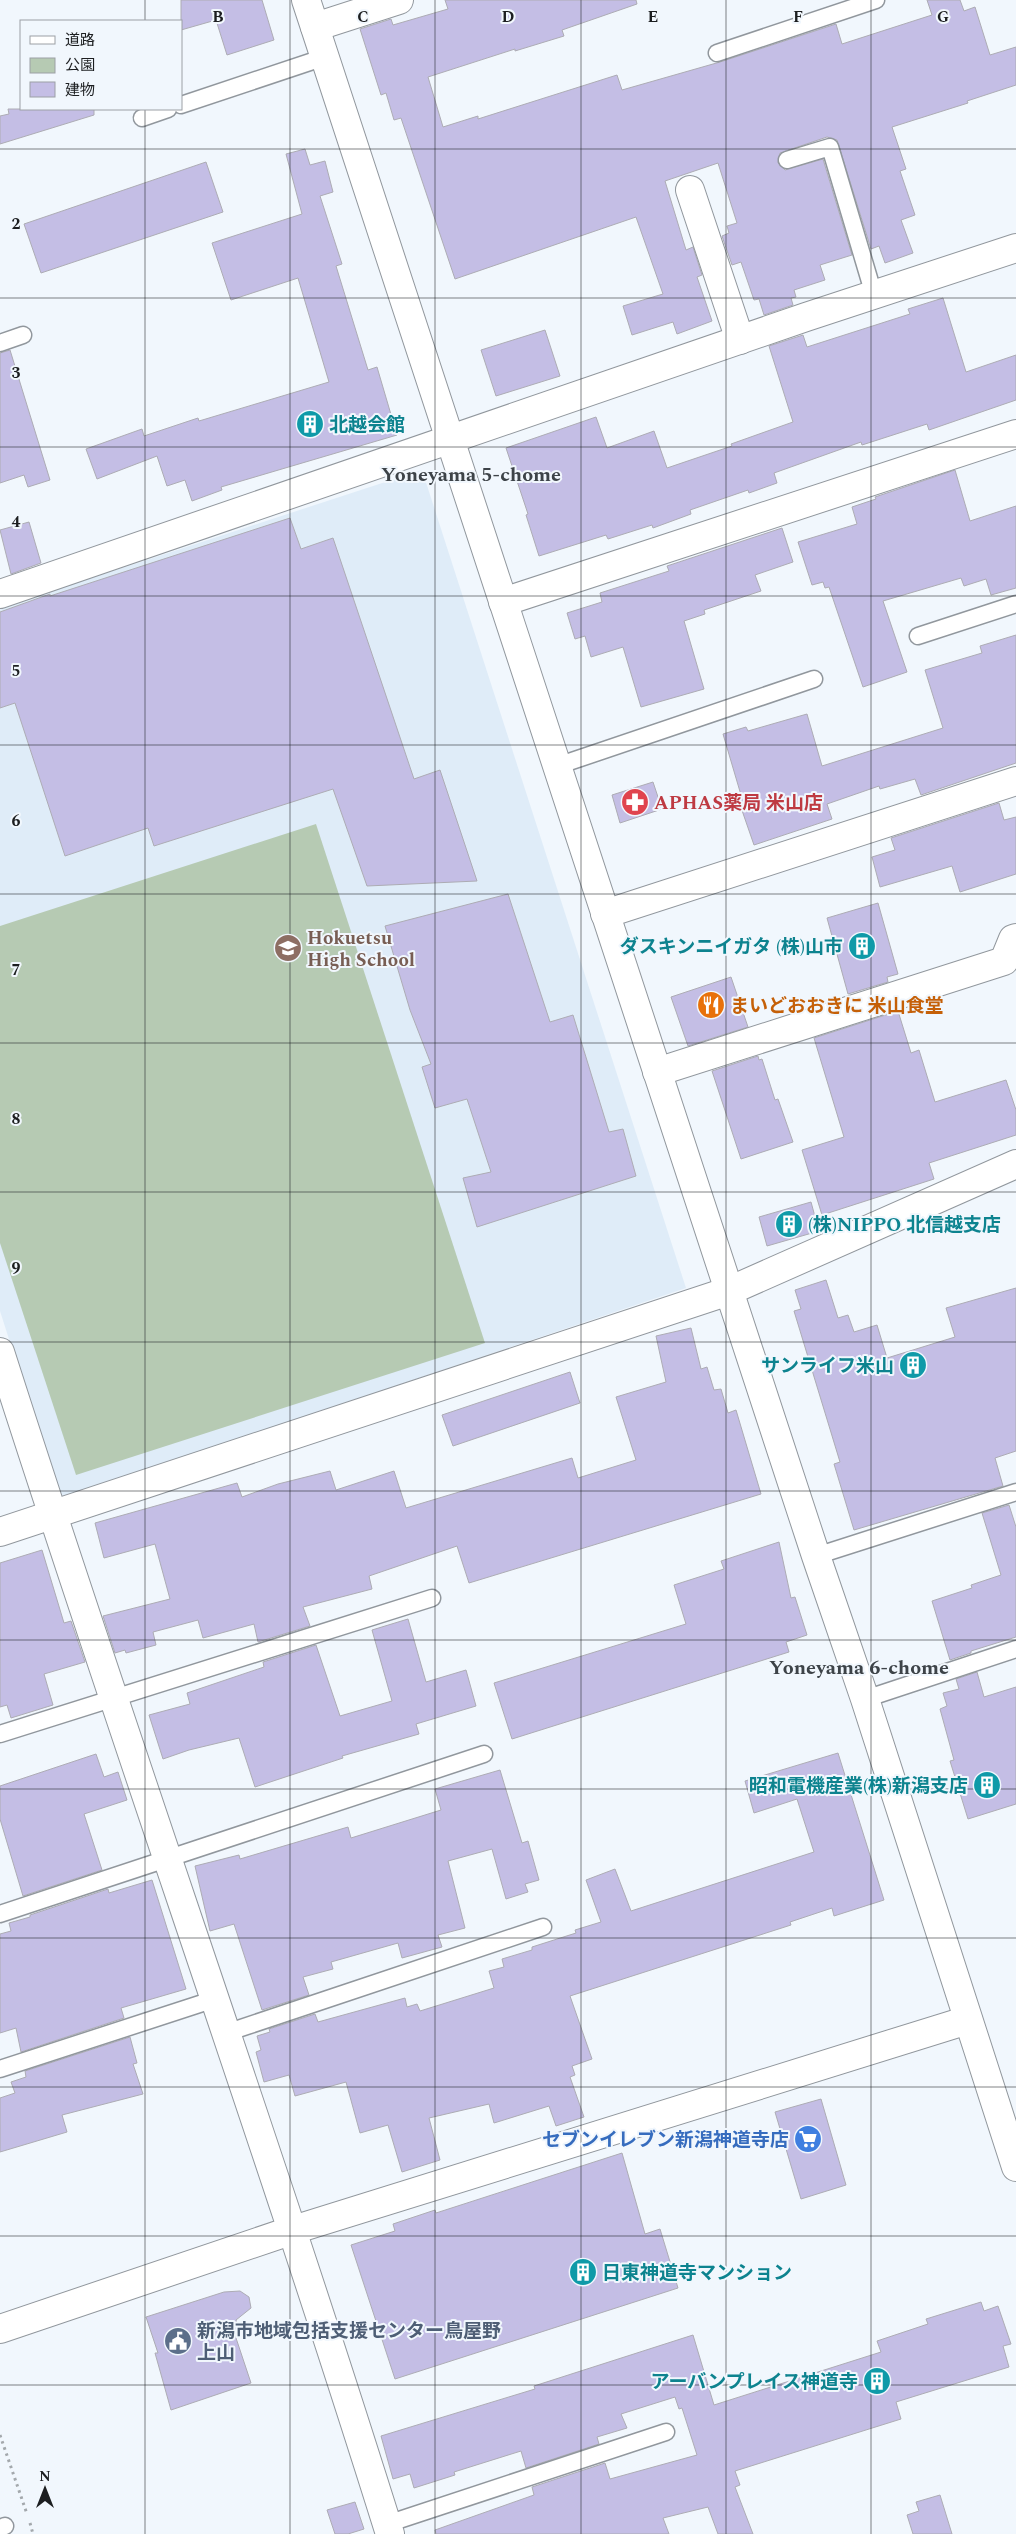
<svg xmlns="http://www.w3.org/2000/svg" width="1016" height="2534" viewBox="0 0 1016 2534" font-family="Spectral,'Noto Sans JP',serif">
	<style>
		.built { fill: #dfecf8 }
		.green { fill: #b6cab3 }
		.building { fill: #c4bee5; stroke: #adacb4 }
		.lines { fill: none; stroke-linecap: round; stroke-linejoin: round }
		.service-casing { stroke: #91979d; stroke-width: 19 }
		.minor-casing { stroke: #91979d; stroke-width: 30 }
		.tertiary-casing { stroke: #91979d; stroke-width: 30 }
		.path { stroke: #a3a8ac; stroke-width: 3; stroke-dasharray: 2.5 4; stroke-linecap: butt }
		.service { stroke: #fff; stroke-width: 16 }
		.minor { stroke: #fff; stroke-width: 28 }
		.tertiary { stroke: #fff; stroke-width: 28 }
		.grid { fill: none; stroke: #1c1e20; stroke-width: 1; stroke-opacity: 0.55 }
		.labels { text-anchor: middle; stroke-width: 4; stroke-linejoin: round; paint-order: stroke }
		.culture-label { font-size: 19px; font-weight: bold; fill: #0d838f; stroke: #f1f7fd; text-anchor: end }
		.health-label { font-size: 19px; font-weight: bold; fill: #be3a42; stroke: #f1f7fd; text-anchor: start }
		.education-label { font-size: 19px; font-weight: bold; fill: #785e54; stroke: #f1f7fd; text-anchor: start }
		.food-label { font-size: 19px; font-weight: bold; fill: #c56008; stroke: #f1f7fd; text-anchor: start }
		.shop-label { font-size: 19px; font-weight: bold; fill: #366cbe; stroke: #f1f7fd; text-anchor: end }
		.service-label { font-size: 19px; font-weight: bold; fill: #4e5e75; stroke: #f1f7fd; text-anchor: start }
		.neighbourhood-label { font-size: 20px; font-weight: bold; fill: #3d4348; stroke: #f1f7fd }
		.grid-label { font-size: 16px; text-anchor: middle; font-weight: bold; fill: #1c1e20; stroke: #f1f7fd; stroke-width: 4; stroke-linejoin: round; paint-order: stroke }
	</style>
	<rect width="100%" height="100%" fill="#f1f7fd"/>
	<!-- built -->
	<path class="built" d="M 422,470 L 686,1288 L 60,1499 L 0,1311 L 0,608 Z"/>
	<!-- green -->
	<path class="green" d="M 316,824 L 485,1343 L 76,1475 L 0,1243 L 0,926 Z"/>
	<!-- building -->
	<g class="building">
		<path d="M 181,0 L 262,0 L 274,40 L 227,55 L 216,20 L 181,30 Z"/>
		<path d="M 445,0 L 636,0 L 637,4 L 562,30 L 564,36 L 515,51 L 515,49 L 428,77 L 443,127 L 478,116 L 478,119 L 617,75 L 622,90 L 720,62 L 836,24 L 842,44 L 932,15 L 927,0 L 960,0 L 964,11 L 975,7 L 990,55 L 1016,47 L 1016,85 L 967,101 L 968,103 L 892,127 L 906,169 L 900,171 L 915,215 L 901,220 L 913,253 L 885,263 L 879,246 L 871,249 L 837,140 L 827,137 L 780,153 L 778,163 L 785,170 L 823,159 L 852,255 L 820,265 L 825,280 L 794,290 L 796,297 L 791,298 L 793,305 L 764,315 L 759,299 L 754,300 L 741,262 L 732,265 L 722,236 L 729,233 L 727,226 L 737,223 L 718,163 L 665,181 L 686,250 L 693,247 L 702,275 L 697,277 L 712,321 L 677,334 L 673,322 L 632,335 L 623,306 L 663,294 L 636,217 L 455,279 L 401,118 L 394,120 L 386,93 L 381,95 L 360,29 L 391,19 L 393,25 L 448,9 Z"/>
		<path d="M 8,109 L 94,109 L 94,115 L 0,144 L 0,116 L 9,114 Z"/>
		<path d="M 305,149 L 310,165 L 325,161 L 333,192 L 320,196 L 342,264 L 336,266 L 368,370 L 377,367 L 397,435 L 221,487 L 222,490 L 192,501 L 185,480 L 167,486 L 157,456 L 97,479 L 86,449 L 142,429 L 144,436 L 198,418 L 199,421 L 329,382 L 298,278 L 231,300 L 212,243 L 302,214 L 286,154 Z"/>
		<path d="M 206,162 L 223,212 L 41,273 L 24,224 Z"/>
		<path d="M 943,298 L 966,372 L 1016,355 L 1016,400 L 929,430 L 927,424 L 862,445 L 861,442 L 774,473 L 777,483 L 749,493 L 748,490 L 690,510 L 691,514 L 653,528 L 652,525 L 608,539 L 606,535 L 539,556 L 526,515 L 528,514 L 506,448 L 596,417 L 607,448 L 654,431 L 667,468 L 732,446 L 731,444 L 793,422 L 769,346 L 803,335 L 807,347 L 910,314 L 908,309 Z"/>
		<path d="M 545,330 L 560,376 L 496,396 L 481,350 Z"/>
		<path d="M 10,350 L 50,480 L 28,487 L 24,475 L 0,483 L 0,353 Z"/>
		<path d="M 955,470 L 970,521 L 1016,506 L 1016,588 L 991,595 L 986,579 L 964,586 L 961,578 L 883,601 L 907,672 L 863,687 L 829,587 L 825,588 L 823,582 L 812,585 L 798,542 L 857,524 L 852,507 L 876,499 L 875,497 Z"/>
		<path d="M 290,518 L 301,549 L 333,538 L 414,779 L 440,770 L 477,881 L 367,886 L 333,789 L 154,846 L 148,828 L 65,856 L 15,703 L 0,708 L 0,612 L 50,594 L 50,596 Z"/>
		<path d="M 29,522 L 41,563 L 11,574 L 0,530 Z"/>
		<path d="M 782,528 L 793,562 L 755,575 L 761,591 L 704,610 L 705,614 L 684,621 L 704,689 L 641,707 L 623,647 L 591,657 L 585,636 L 575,639 L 567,613 L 602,602 L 600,593 L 669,571 L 667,566 Z"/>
		<path d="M 1016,635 L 1016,763 L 921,795 L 915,779 L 880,789 L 879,786 L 827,804 L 832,819 L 754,845 L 737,796 L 741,795 L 723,734 L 746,727 L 748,731 L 807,714 L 822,766 L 943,728 L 925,670 L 982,653 L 980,646 Z"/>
		<path d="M 653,782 L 662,809 L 620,823 L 612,795 Z"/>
		<path d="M 999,803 L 1004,820 L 1016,817 L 1016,874 L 960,892 L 952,866 L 880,887 L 872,857 L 895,850 L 891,838 Z"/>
		<path d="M 508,894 L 550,1022 L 573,1015 L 609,1132 L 623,1129 L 636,1176 L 477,1227 L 463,1178 L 491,1172 L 467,1099 L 435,1108 L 422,1067 L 431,1064 L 410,1010 L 385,926 Z"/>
		<path d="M 878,903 L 898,974 L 887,977 L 888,982 L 848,994 L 827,918 Z"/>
		<path d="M 731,977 L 748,1027 L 688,1046 L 671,997 Z"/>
		<path d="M 898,1011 L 911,1053 L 919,1050 L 935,1102 L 1006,1080 L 1016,1110 L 1016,1135 L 929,1163 L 934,1179 L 822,1215 L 802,1150 L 844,1137 L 814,1038 Z"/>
		<path d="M 758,1056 L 759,1060 L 762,1059 L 775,1100 L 778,1099 L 793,1142 L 741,1159 L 712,1071 Z"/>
		<path d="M 811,1202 L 819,1231 L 767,1246 L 759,1217 Z"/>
		<path d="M 826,1280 L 838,1318 L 848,1315 L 854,1332 L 877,1325 L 887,1358 L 955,1337 L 946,1308 L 1016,1288 L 1016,1451 L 995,1458 L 1003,1486 L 854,1530 L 834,1464 L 840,1462 L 794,1311 L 801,1309 L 795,1290 Z"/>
		<path d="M 691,1328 L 701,1369 L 707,1367 L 714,1390 L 721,1389 L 728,1413 L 736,1410 L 761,1494 L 469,1583 L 457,1546 L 369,1576 L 372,1589 L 303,1607 L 310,1626 L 258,1642 L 254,1624 L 203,1638 L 198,1620 L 153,1632 L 156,1645 L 126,1653 L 125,1650 L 115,1653 L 103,1616 L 170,1599 L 155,1544 L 104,1558 L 95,1523 L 237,1483 L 242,1497 L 278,1484 L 330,1471 L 336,1490 L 394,1471 L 406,1508 L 572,1458 L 578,1478 L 636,1460 L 616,1397 L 666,1382 L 656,1336 Z"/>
		<path d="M 570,1372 L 580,1403 L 453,1446 L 442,1415 Z"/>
		<path d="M 1009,1505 L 1016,1527 L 1016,1637 L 971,1651 L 971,1653 L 950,1660 L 932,1601 L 972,1588 L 971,1585 L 1001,1575 L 982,1513 Z"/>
		<path d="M 779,1542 L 791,1598 L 795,1597 L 807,1635 L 786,1642 L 789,1652 L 512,1739 L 494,1683 L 686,1624 L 674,1585 L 724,1569 L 721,1561 Z"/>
		<path d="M 42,1550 L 64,1623 L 71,1621 L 85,1662 L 44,1674 L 53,1705 L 11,1718 L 7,1705 L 0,1707 L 0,1563 Z"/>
		<path d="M 408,1619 L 426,1682 L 466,1670 L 476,1706 L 416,1724 L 419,1734 L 342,1756 L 343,1758 L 255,1787 L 239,1738 L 189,1750 L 163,1759 L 149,1715 L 190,1704 L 187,1693 L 264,1667 L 263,1662 L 316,1645 L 340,1716 L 392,1701 L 372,1630 Z"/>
		<path d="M 977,1672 L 984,1697 L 1016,1687 L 1016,1804 L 968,1819 L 950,1761 L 954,1760 L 940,1709 L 947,1706 L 943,1693 L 959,1689 L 956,1679 Z"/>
		<path d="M 838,1753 L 884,1900 L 834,1916 L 832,1908 L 790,1922 L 791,1925 L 570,1996 L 592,2059 L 572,2066 L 575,2075 L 570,2077 L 584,2117 L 556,2126 L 549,2106 L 494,2123 L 489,2104 L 429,2118 L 440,2160 L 402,2172 L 388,2125 L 360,2133 L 346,2082 L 295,2096 L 289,2075 L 264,2082 L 256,2052 L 261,2050 L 257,2036 L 270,2032 L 269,2029 L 315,2014 L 318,2022 L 405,1998 L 407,2007 L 417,2004 L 420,2011 L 494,1988 L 489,1971 L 504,1967 L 502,1959 L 532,1950 L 532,1947 L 576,1933 L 575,1930 L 601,1922 L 586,1880 L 615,1869 L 631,1911 L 814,1852 L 797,1799 L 754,1813 L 745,1781 Z"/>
		<path d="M 96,1754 L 104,1777 L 118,1772 L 127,1800 L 84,1814 L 102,1870 L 23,1896 L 0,1819 L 0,1786 Z"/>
		<path d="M 500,1770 L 522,1843 L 528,1841 L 539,1880 L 525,1884 L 528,1892 L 506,1899 L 492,1849 L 448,1861 L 465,1928 L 438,1935 L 442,1947 L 402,1958 L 398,1943 L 331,1962 L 333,1969 L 303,1977 L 309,1995 L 262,2010 L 234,1924 L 210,1931 L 195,1866 L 239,1855 L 240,1859 L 348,1827 L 351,1838 L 441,1810 L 435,1789 Z"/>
		<path d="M 152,1880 L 186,1989 L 121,2008 L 124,2018 L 21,2052 L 16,2028 L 0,2033 L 0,1934 L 11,1931 L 9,1923 L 30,1917 L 30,1915 L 108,1889 L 109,1893 Z"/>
		<path d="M 130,2037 L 137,2063 L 133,2064 L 143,2094 L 62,2115 L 67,2132 L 0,2152 L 0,2098 L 15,2093 L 11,2082 L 26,2077 L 25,2071 Z"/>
		<path d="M 821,2099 L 846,2185 L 801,2199 L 775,2112 Z"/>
		<path d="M 622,2153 L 645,2234 L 660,2229 L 678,2288 L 395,2379 L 351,2245 L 395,2231 L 393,2224 L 435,2210 L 436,2213 Z"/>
		<path d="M 240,2291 L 249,2297 L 251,2308 L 236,2320 L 240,2334 L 235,2335 L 251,2383 L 171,2410 L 155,2353 L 158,2353 L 146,2317 L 224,2292 Z"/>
		<path d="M 981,2302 L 984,2311 L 998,2306 L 1011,2344 L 1003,2346 L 1009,2367 L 896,2402 L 901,2419 L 735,2471 L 740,2485 L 735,2487 L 753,2534 L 718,2534 L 708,2507 L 663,2518 L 669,2534 L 436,2534 L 435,2530 L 534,2495 L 532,2487 L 605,2463 L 610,2479 L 697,2455 L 682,2408 L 679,2409 L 675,2397 L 621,2414 L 627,2428 L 597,2437 L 599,2444 L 526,2468 L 521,2451 L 454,2472 L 455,2475 L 414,2488 L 410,2474 L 393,2479 L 381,2436 L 535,2389 L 534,2386 L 693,2335 L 714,2405 L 881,2352 L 877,2341 L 928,2324 L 926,2319 Z"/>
		<path d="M 940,2495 L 952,2534 L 913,2534 L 907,2515 L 919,2511 L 916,2502 Z"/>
		<path d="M 355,2502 L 364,2529 L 348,2534 L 335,2534 L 327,2510 Z"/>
	</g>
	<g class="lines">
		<!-- service casing -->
		<g class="service-casing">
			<g id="service">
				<path d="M 717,53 L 876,0"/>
				<path d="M 181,105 L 325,57"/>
				<path d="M 142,118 L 168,109"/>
				<path d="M 787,160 L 830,147 L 874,295"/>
				<path d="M 0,343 L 23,335"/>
				<path d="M 918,636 L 1016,604"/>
				<path d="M 557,766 L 814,679"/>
				<path d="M 816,1556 L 1016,1492"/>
				<path d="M 865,1699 L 1016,1649"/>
				<path d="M 0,1734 L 432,1598"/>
				<path d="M 0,1914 L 484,1754"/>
				<path d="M 226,2033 L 543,1927"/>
				<path d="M 0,2069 L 215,1999"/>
				<path d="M 387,2524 L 666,2432"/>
				<path d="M 0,2528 L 5,2526"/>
			</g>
		</g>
		<!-- minor casing -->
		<g class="minor-casing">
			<g id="minor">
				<path d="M 315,27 L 399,0"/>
				<path d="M 690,190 L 740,340"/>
				<path d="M 0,594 L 806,317 L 1016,248"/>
				<path d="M 503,602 L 1016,434"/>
				<path d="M 605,914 L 1016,781"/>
				<path d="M 657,1072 L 1004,961 L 1013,939 L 1016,938"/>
				<path d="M 0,1352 C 126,1747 266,2138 390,2534"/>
				<path d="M 0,1532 L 729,1291 L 1016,1164"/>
				<path d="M 0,2329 L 293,2230 L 968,2020"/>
			</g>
		</g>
		<!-- tertiary casing -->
		<g class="tertiary-casing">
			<path id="tertiary" d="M 306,0 L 816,1556 L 865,1699 L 1016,2167"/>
		</g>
		<!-- path -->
		<g class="path">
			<path d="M 0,2435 L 27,2514"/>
			<path d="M 30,2523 L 33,2534"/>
		</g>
		<!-- service -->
		<use href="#service" class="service"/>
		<!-- minor -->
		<use href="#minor" class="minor"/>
		<!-- tertiary -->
		<use href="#tertiary" class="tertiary"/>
	</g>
	<!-- grid -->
	<path class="grid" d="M 145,0 L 145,21M 290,0 L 290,2534M 435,0 L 435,2534M 581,0 L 581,2534M 726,0 L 726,2534M 871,0 L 871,2534M 145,109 L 145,2534M 0,149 L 1016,149M 0,298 L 1016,298M 0,447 L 1016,447M 0,596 L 1016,596M 0,745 L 1016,745M 0,894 L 1016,894M 0,1043 L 1016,1043M 0,1192 L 1016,1192M 0,1342 L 1016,1342M 0,1491 L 1016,1491M 0,1640 L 1016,1640M 0,1789 L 1016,1789M 0,1938 L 1016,1938M 0,2087 L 1016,2087M 0,2236 L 1016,2236M 0,2385 L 1016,2385"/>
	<!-- icons -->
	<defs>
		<g id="building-disc" transform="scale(1.4375)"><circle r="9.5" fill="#0f9aa8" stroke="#f1f7fd"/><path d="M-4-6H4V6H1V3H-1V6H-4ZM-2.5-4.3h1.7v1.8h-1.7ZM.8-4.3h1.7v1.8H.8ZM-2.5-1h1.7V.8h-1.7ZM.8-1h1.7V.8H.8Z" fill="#fff"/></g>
		<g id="pharmacy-disc" transform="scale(1.4375)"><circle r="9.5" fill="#e0444e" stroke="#f1f7fd"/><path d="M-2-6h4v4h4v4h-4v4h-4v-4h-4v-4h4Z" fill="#fff"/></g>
		<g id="school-disc" transform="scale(1.4375)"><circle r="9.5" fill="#8d6e63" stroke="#f1f7fd"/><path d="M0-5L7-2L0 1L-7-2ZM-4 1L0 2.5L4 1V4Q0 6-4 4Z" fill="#fff"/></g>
		<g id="restaurant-disc" transform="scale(1.4375)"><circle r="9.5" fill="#e8710a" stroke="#f1f7fd"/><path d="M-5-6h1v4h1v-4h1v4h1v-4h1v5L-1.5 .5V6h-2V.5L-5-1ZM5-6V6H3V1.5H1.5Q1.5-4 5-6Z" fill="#fff"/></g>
		<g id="supermarket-disc" transform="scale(1.4375)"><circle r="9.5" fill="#3f7fe0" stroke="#f1f7fd"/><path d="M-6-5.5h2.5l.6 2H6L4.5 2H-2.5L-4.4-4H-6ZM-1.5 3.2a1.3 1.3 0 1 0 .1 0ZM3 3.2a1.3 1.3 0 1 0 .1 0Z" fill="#fff"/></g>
		<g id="civic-disc" transform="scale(1.4375)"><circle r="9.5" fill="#5c6f8a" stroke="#f1f7fd"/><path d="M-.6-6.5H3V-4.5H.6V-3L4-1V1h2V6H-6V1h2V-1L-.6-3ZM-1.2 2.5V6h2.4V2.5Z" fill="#fff"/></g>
	</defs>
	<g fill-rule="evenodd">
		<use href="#building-disc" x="310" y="424"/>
		<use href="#pharmacy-disc" x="635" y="802"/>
		<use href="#building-disc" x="862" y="946"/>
		<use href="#school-disc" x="288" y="948"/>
		<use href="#restaurant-disc" x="711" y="1005"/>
		<use href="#building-disc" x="789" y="1224"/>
		<use href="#building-disc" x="913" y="1365"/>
		<use href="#building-disc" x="987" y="1785"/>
		<use href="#supermarket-disc" x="808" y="2139"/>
		<use href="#building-disc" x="583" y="2272"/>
		<use href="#civic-disc" x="178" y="2341"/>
		<use href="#building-disc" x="877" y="2381"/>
	</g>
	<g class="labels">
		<!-- culture labels -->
		<g class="culture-label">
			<text x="329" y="431" text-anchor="start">北越会館</text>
			<text x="843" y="953">ダスキンニイガタ (株)山市</text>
			<text x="808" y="1231" text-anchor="start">(株)NIPPO 北信越支店</text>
			<text x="894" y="1372">サンライフ米山</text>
			<text x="968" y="1792">昭和電機産業(株)新潟支店</text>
			<text x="602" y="2279" text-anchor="start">日東神道寺マンション</text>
			<text x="858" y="2388">アーバンプレイス神道寺</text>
		</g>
		<!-- health labels -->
		<g class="health-label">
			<text x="654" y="809">APHAS薬局 米山店</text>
		</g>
		<!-- education labels -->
		<g class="education-label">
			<text x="307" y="944">Hokuetsu<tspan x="307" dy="22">High School</tspan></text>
		</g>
		<!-- food labels -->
		<g class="food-label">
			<text x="730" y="1012">まいどおおきに 米山食堂</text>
		</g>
		<!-- shop labels -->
		<g class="shop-label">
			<text x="789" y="2146">セブンイレブン新潟神道寺店</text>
		</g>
		<!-- service labels -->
		<g class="service-label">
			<text x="197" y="2337">新潟市地域包括支援センター鳥屋野<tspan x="197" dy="22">上山</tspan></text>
		</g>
		<!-- neighbourhood labels -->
		<g class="neighbourhood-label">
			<text x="471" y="481">Yoneyama 5-chome</text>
			<text x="859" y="1674">Yoneyama 6-chome</text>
		</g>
	</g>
	<g class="grid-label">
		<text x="218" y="22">B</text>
		<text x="363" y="22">C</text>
		<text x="508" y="22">D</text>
		<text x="653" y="22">E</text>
		<text x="798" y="22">F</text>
		<text x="943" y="22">G</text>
		<text x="16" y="229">2</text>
		<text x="16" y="378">3</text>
		<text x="16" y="527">4</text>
		<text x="16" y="676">5</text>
		<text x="16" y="826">6</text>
		<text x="16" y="975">7</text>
		<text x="16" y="1124">8</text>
		<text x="16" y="1273">9</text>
	</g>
	<!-- legend -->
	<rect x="20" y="20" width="162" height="90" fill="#f1f7fd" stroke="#9ca0a5"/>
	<rect x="30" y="36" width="25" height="8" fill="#ffffff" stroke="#9ca0a5"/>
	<text x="65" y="45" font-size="15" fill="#1c1e20">道路</text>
	<rect x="30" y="58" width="25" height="15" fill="#b6cab3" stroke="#9ca0a5"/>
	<text x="65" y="70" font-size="15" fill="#1c1e20">公園</text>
	<rect x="30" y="82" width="25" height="15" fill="#c4bee5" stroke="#9ca0a5"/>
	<text x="65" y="95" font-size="15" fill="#1c1e20">建物</text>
	<!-- north arrow -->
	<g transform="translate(45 2489)" stroke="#f1f7fd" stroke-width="4" paint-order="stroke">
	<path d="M0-4L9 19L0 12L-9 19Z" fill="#1c1e20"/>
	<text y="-8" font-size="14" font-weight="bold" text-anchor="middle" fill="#1c1e20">N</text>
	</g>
</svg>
